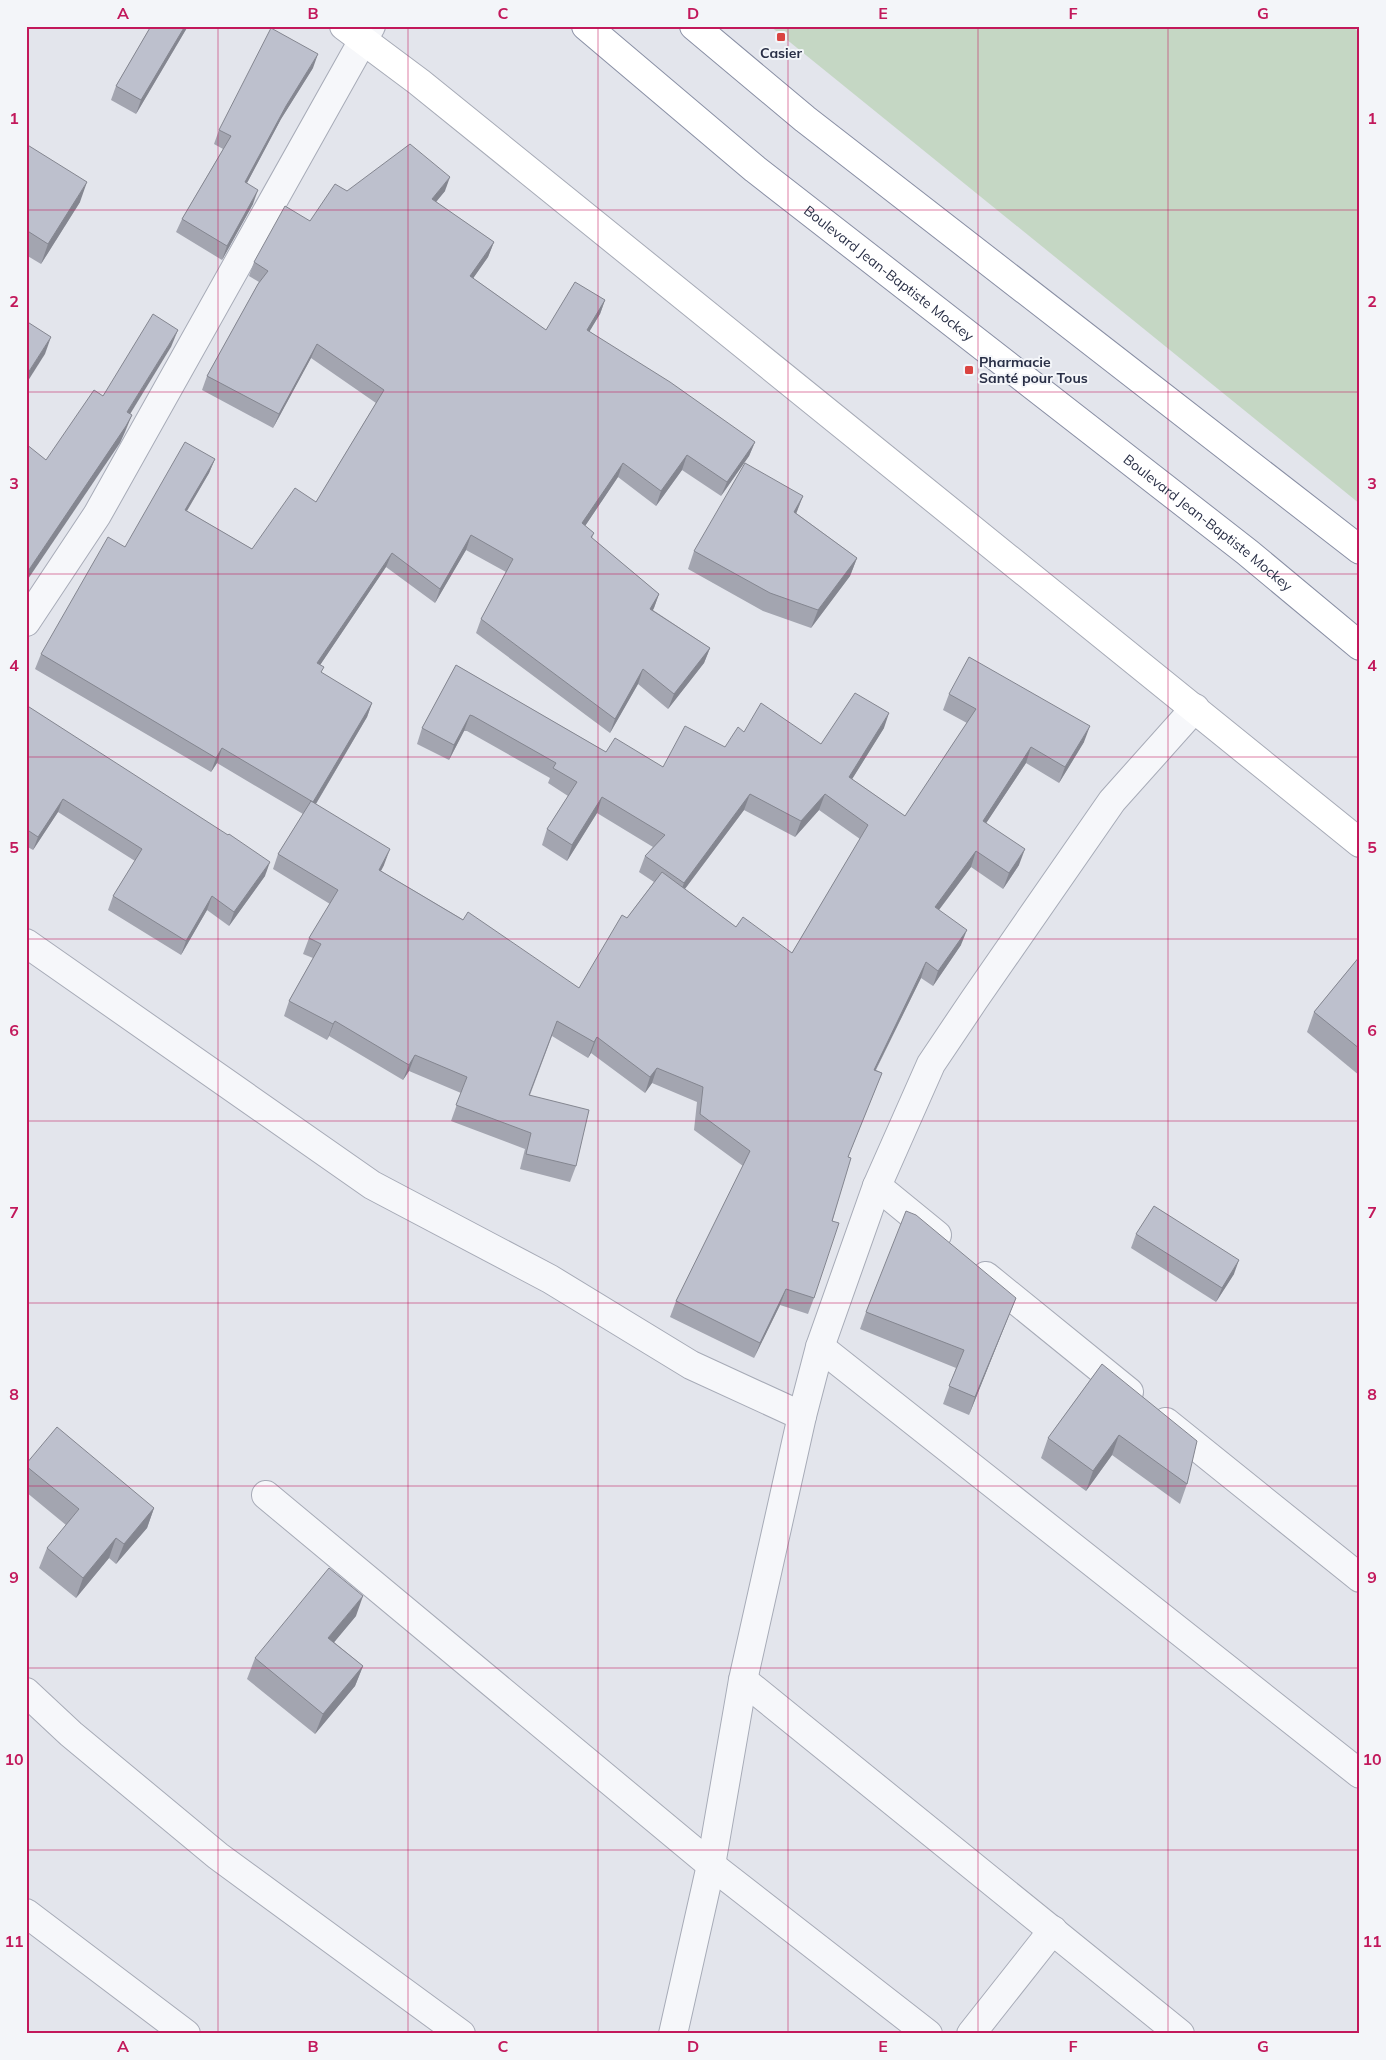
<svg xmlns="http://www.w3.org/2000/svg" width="1386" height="2060" viewBox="0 0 1386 2060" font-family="Mulish,sans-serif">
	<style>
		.green { fill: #c5d7c4 }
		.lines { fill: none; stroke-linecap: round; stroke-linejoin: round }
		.street-casing { stroke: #a7abb7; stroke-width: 30 }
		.secondary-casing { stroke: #a7abb7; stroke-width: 30 }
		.highway-casing { stroke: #898fa4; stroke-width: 30 }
		.street { stroke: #f6f7fa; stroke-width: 28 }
		.secondary { stroke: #fff; stroke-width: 28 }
		.highway { stroke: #fff; stroke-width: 28 }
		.wall { fill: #a3a5b0; fill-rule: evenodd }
		.shaded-wall { fill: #848690 }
		.building { fill: #bdc0cd; stroke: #848690 }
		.grid { fill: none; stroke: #c2185b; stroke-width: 1; stroke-opacity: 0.55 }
		.poi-dot { fill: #da4340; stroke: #f3f5f9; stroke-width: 2 }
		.labels { text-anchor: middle; stroke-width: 4; stroke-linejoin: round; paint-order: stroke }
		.poi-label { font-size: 14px; font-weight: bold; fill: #292f46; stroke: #f3f5f9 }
		.street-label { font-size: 14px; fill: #292f46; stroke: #f3f5f9 }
		.neatline { fill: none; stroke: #c2185b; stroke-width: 2 }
		.grid-label { font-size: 16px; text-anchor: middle; font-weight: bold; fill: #c2185b }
	</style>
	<rect width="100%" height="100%" fill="#e3e5ec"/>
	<!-- green -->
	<path class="green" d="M 770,26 L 1351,26 L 1360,33 L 1360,504 Z"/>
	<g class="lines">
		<!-- street casing -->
		<g class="street-casing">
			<g id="street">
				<path d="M 26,622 L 97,515 L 371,26"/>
				<path d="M 26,943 L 372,1185 L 550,1279 L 691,1365 L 802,1416"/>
				<path d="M 877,1186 L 937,1235"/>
				<path d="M 986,1276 L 1129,1392"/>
				<path d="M 820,1347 L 1360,1774"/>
				<path d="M 1166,1422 L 1360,1578"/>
				<path d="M 266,1495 L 711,1865 L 928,2034"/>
				<path d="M 743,1680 L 1180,2034"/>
				<path d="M 26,1692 L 71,1734 L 218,1856 L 461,2034"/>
				<path d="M 26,1913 L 186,2034"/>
				<path d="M 673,2034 L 711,1865 L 743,1680 L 802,1416 L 820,1347 L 877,1186 L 931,1064 L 974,1000 L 1112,801 L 1195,708"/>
				<path d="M 971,2034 L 1053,1930"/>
			</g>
		</g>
		<!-- secondary casing -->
		<g class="secondary-casing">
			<path id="secondary" d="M 344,26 L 419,82 L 1360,843"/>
		</g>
		<!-- highway casing -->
		<g class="highway-casing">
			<g id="highway">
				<path id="s1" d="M 586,26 L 755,169 L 1247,552 L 1360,646"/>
				<path d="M 694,26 L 805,119 L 1360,550"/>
			</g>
		</g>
		<!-- street -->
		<use href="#street" class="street"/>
		<!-- secondary -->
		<use href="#secondary" class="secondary"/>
		<!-- highway -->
		<use href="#highway" class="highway"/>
	</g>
	<!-- wall -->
	<g class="wall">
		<path d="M 151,26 L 188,26 L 136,114 L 111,100 L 116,86 Z"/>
		<path d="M 313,68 L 281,119 L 247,183 L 253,204 L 222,260 L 176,232 L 182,219 L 223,149 L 214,144 L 219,130 Z"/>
		<path d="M 26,144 L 80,202 L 41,264 L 26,255 Z"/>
		<path d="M 347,191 L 445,191 L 436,202 L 494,242 L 488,257 L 473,278 L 546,330 L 605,300 L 600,314 L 589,331 L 755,442 L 749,456 L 721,496 L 682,470 L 656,506 L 618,477 L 585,526 L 594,533 L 592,538 L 659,594 L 653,610 L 710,648 L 704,663 L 668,709 L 638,684 L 610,733 L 476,633 L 481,619 L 506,572 L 466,550 L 435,603 L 386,567 L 320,665 L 322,673 L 372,703 L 367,717 L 316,804 L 384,865 L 381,871 L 579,988 L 627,918 L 654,882 L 639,872 L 645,856 L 653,847 L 597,813 L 567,861 L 542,845 L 547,829 L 568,796 L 548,783 L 550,778 L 467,731 L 464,731 L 449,760 L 417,744 L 422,728 L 456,665 L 606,752 L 663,767 L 725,747 L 744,732 L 821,744 L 884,728 L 852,779 L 905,816 L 967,723 L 943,710 L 949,694 L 1084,742 L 1059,783 L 1026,763 L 986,823 L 1019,865 L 1003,889 L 971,867 L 939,910 L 961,945 L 933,986 L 921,978 L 876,1070 L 882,1073 L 848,1157 L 814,1298 L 808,1314 L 780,1305 L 754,1358 L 670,1317 L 676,1301 L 743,1166 L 694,1130 L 697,1102 L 652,1083 L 645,1093 L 591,1053 L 588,1058 L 552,1036 L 530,1095 L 576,1166 L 570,1182 L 520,1169 L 525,1149 L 451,1121 L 461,1093 L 409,1071 L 403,1080 L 329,1036 L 327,1040 L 284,1016 L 289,1001 L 313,958 L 303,954 L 309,938 L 330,904 L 273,869 L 278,854 L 303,814 L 217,763 L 211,772 L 35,669 L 41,654 L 125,547 L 215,459 L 209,473 L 187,511 L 252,549 L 316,502 L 376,403 L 311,358 L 273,428 L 202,390 L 207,376 L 259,282 L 249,276 L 254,262 L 310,221 ZM 744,810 L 795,837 L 819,810 L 860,839 L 792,953 L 736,927 L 685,889 Z"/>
		<path d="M 803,496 L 796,513 L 857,558 L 850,576 L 811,628 L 763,611 L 688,569 L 694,551 Z"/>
		<path d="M 26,705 L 265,876 L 229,926 L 207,910 L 181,955 L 108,910 L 113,896 L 135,861 L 58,812 L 33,850 L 26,846 Z"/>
		<path d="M 1360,956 L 1360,1076 L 1307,1032 L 1314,1012 Z"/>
		<path d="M 1136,1234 L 1234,1274 L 1216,1302 L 1131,1248 Z"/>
		<path d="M 1016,1298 L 969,1415 L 943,1404 L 956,1368 L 860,1329 L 866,1312 Z"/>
		<path d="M 1102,1364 L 1187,1484 L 1180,1504 L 1112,1455 L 1086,1491 L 1041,1458 L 1048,1438 Z"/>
		<path d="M 26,1464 L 154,1508 L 147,1528 L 116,1564 L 109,1558 L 76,1598 L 39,1568 L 47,1548 L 66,1525 L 26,1492 Z"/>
		<path d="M 356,1616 L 334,1642 L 363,1666 L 355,1686 L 315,1734 L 247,1679 L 255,1658 Z"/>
	</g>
	<!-- shaded-wall -->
	<g class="shaded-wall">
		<path d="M 185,26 L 188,26 L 136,114 L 141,100 Z"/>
		<path d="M 318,54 L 313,68 L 281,119 L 240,196 L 245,182 L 286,106 Z"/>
		<path d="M 450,177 L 445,191 L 426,214 L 432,199 Z"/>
		<path d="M 87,182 L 80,202 L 41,264 L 48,244 Z"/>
		<path d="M 258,190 L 253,204 L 222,260 L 227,246 Z"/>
		<path d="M 494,242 L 488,257 L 465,290 L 470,276 Z"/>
		<path d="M 605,300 L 600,314 L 582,344 L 587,330 Z"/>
		<path d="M 178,330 L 171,347 L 121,429 L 127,412 Z"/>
		<path d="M 51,337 L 45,354 L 26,384 L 26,376 Z"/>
		<path d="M 317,344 L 311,358 L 273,428 L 279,414 Z"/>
		<path d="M 132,415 L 125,432 L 120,443 L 26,582 L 26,574 Z"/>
		<path d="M 755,442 L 749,456 L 721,496 L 727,482 Z"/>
		<path d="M 687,455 L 682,470 L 656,506 L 661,491 Z"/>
		<path d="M 215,459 L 209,473 L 179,524 L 185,510 Z"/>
		<path d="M 623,463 L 618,477 L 577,538 L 582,523 Z"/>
		<path d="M 803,496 L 796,514 L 794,512 Z"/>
		<path d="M 471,535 L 466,550 L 435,603 L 440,589 Z"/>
		<path d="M 392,553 L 386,567 L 312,677 L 317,663 Z"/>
		<path d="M 857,558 L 850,576 L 811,628 L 818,610 Z"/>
		<path d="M 659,594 L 654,608 L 645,623 L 650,609 Z"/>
		<path d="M 710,648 L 704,663 L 668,709 L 674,694 Z"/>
		<path d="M 643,669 L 638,684 L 610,733 L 615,719 Z"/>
		<path d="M 372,703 L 367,717 L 308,817 L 313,802 Z"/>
		<path d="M 889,713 L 884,728 L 844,792 L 849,777 Z"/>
		<path d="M 470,715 L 464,731 L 449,760 L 454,745 Z"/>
		<path d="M 1090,726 L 1084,742 L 1059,783 L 1065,767 Z"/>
		<path d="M 1031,747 L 1026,763 L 977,837 L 983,821 Z"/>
		<path d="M 222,748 L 217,763 L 211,772 L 216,758 Z"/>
		<path d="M 750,794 L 744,810 L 678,898 L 684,883 Z"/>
		<path d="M 825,794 L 819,810 L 795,837 L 801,821 Z"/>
		<path d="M 602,797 L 597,813 L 567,861 L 572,845 Z"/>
		<path d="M 63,799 L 58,812 L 33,850 L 38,837 Z"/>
		<path d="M 390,849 L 384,865 L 373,885 L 379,870 Z"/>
		<path d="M 1025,849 L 1019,865 L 1003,889 L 1009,873 Z"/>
		<path d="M 976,851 L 971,867 L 929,923 L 935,907 Z"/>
		<path d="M 270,862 L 265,876 L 229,926 L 234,912 Z"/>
		<path d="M 212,896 L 207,910 L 181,955 L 186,941 Z"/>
		<path d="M 967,930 L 961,945 L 933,986 L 938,971 Z"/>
		<path d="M 926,962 L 921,978 L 868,1085 L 874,1070 Z"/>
		<path d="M 335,1021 L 329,1036 L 327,1040 L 333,1024 Z"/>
		<path d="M 597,1037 L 591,1053 L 588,1058 L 594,1042 Z"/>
		<path d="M 415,1055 L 409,1071 L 403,1080 L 409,1065 Z"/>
		<path d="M 657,1068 L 652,1083 L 645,1093 L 650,1077 Z"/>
		<path d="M 1239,1260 L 1234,1274 L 1216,1302 L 1222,1288 Z"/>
		<path d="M 786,1289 L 780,1305 L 754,1358 L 760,1343 Z"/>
		<path d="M 1016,1298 L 1009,1315 L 969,1415 L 975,1397 Z"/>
		<path d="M 1119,1435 L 1112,1455 L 1086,1491 L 1093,1471 Z"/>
		<path d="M 154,1508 L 147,1528 L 116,1564 L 124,1544 Z"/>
		<path d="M 116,1538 L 109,1558 L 76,1598 L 83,1578 Z"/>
		<path d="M 363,1596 L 356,1616 L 321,1658 L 328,1638 Z"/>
		<path d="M 363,1666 L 355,1686 L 315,1734 L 323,1714 Z"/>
	</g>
	<!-- building -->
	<g class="building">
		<path d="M 151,26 L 185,26 L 141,100 L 116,86 Z"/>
		<path d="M 271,28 L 318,54 L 286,106 L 245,182 L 258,190 L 227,246 L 182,219 L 231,136 L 219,130 Z"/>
		<path d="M 26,144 L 87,182 L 48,244 L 26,230 Z"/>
		<path d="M 410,144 L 450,177 L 432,199 L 494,242 L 470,276 L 546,330 L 575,282 L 605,300 L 587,330 L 670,382 L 755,442 L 727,482 L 687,455 L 661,491 L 623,463 L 582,523 L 594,533 L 591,537 L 659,594 L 650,609 L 710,648 L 674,694 L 643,669 L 615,719 L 481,619 L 513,559 L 471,535 L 440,589 L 392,553 L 317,663 L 324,667 L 321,672 L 372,703 L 313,802 L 222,748 L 216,758 L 41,654 L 108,537 L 125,547 L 185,442 L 215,459 L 185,510 L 252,549 L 295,488 L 316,502 L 384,390 L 317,344 L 279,414 L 207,376 L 258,284 L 268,271 L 254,262 L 285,206 L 310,221 L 335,184 L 347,191 Z"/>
		<path d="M 153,314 L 178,330 L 127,412 L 132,415 L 126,426 L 26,574 L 26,444 L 46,460 L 94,390 L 103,396 Z"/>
		<path d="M 26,321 L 51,337 L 26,376 Z"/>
		<path d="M 745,463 L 803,496 L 794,512 L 857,558 L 818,610 L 770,593 L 694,551 Z"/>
		<path d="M 969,657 L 1090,726 L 1065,767 L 1031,747 L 983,821 L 1025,849 L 1009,873 L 976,851 L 935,907 L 967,930 L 938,971 L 926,962 L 874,1070 L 882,1073 L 848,1157 L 851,1158 L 832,1221 L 839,1223 L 814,1298 L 786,1289 L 760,1343 L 676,1301 L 750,1151 L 700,1114 L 703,1087 L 657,1068 L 650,1077 L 597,1037 L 594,1042 L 557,1021 L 529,1095 L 589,1110 L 576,1166 L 526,1154 L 531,1133 L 456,1105 L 467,1077 L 415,1055 L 409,1065 L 335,1021 L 333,1024 L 289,1001 L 321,944 L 309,938 L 338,890 L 278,854 L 311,801 L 390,849 L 379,870 L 463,920 L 468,912 L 579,988 L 622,915 L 627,918 L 662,872 L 736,927 L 743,917 L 792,953 L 868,825 L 825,794 L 801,821 L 750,794 L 684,883 L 645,856 L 665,835 L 602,797 L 572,845 L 547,829 L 577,782 L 553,768 L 556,763 L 473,716 L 470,715 L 454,745 L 422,728 L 456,665 L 606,752 L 615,738 L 663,767 L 685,726 L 725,747 L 738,727 L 744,732 L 761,703 L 821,744 L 855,693 L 889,713 L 849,777 L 905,816 L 976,709 L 949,694 Z"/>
		<path d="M 26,705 L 228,835 L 229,834 L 270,862 L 234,912 L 212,896 L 186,941 L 113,896 L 142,849 L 63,799 L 38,837 L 26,829 Z"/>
		<path d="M 1360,956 L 1360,1049 L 1314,1012 Z"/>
		<path d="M 1154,1206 L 1239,1260 L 1222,1288 L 1136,1234 Z"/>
		<path d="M 906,1211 L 916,1215 L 1016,1298 L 975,1397 L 949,1386 L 964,1350 L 866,1312 Z"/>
		<path d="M 1102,1364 L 1197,1441 L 1187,1484 L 1119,1435 L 1093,1471 L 1048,1438 Z"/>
		<path d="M 57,1427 L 154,1508 L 124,1544 L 116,1538 L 83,1578 L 47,1548 L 79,1509 L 26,1466 L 26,1464 Z"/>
		<path d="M 329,1568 L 363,1596 L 328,1638 L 363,1666 L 323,1714 L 255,1658 Z"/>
	</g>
	<!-- grid -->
	<path class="grid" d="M 218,26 L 218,2034M 408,26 L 408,2034M 598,26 L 598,2034M 788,26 L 788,2034M 978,26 L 978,2034M 1168,26 L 1168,2034M 26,210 L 1360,210M 26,392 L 1360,392M 26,574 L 1360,574M 26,757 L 1360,757M 26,939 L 1360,939M 26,1121 L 1360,1121M 26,1303 L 1360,1303M 26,1486 L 1360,1486M 26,1668 L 1360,1668M 26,1850 L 1360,1850"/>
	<!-- markers -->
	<g class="poi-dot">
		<rect x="776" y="32" width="10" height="10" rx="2.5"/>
		<rect x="964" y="365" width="10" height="10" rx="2.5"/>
	</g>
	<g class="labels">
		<!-- poi labels -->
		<g class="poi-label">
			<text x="781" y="58">Casier</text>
			<text x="979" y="367" text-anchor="start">Pharmacie<tspan x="979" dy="16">Santé pour Tous</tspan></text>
		</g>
		<!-- street labels -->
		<g class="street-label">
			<text dy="5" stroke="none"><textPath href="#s1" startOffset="391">Boulevard Jean-Baptiste Mockey</textPath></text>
			<text dy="5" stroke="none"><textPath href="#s1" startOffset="796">Boulevard Jean-Baptiste Mockey</textPath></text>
		</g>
	</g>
	<!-- border -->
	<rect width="1386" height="2060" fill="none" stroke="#f3f5f9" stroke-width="55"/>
	<rect x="28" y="28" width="1330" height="2004" class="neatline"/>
	<g class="grid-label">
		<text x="123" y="19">A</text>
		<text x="313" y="19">B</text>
		<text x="503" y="19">C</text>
		<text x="693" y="19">D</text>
		<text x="883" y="19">E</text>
		<text x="1073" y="19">F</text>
		<text x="1263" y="19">G</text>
		<text x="14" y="124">1</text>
		<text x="1372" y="124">1</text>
		<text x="14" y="307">2</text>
		<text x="1372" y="307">2</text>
		<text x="14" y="489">3</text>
		<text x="1372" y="489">3</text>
		<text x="14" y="671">4</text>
		<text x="1372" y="671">4</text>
		<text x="14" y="853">5</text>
		<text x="1372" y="853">5</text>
		<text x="14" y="1036">6</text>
		<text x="1372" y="1036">6</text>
		<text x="14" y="1218">7</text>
		<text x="1372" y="1218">7</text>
		<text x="14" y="1400">8</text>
		<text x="1372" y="1400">8</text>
		<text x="14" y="1583">9</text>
		<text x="1372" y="1583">9</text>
		<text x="14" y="1765">10</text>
		<text x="1372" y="1765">10</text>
		<text x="14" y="1947">11</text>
		<text x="1372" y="1947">11</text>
		<text x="123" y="2052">A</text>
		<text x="313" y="2052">B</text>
		<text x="503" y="2052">C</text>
		<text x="693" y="2052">D</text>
		<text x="883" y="2052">E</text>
		<text x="1073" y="2052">F</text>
		<text x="1263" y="2052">G</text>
	</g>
</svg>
